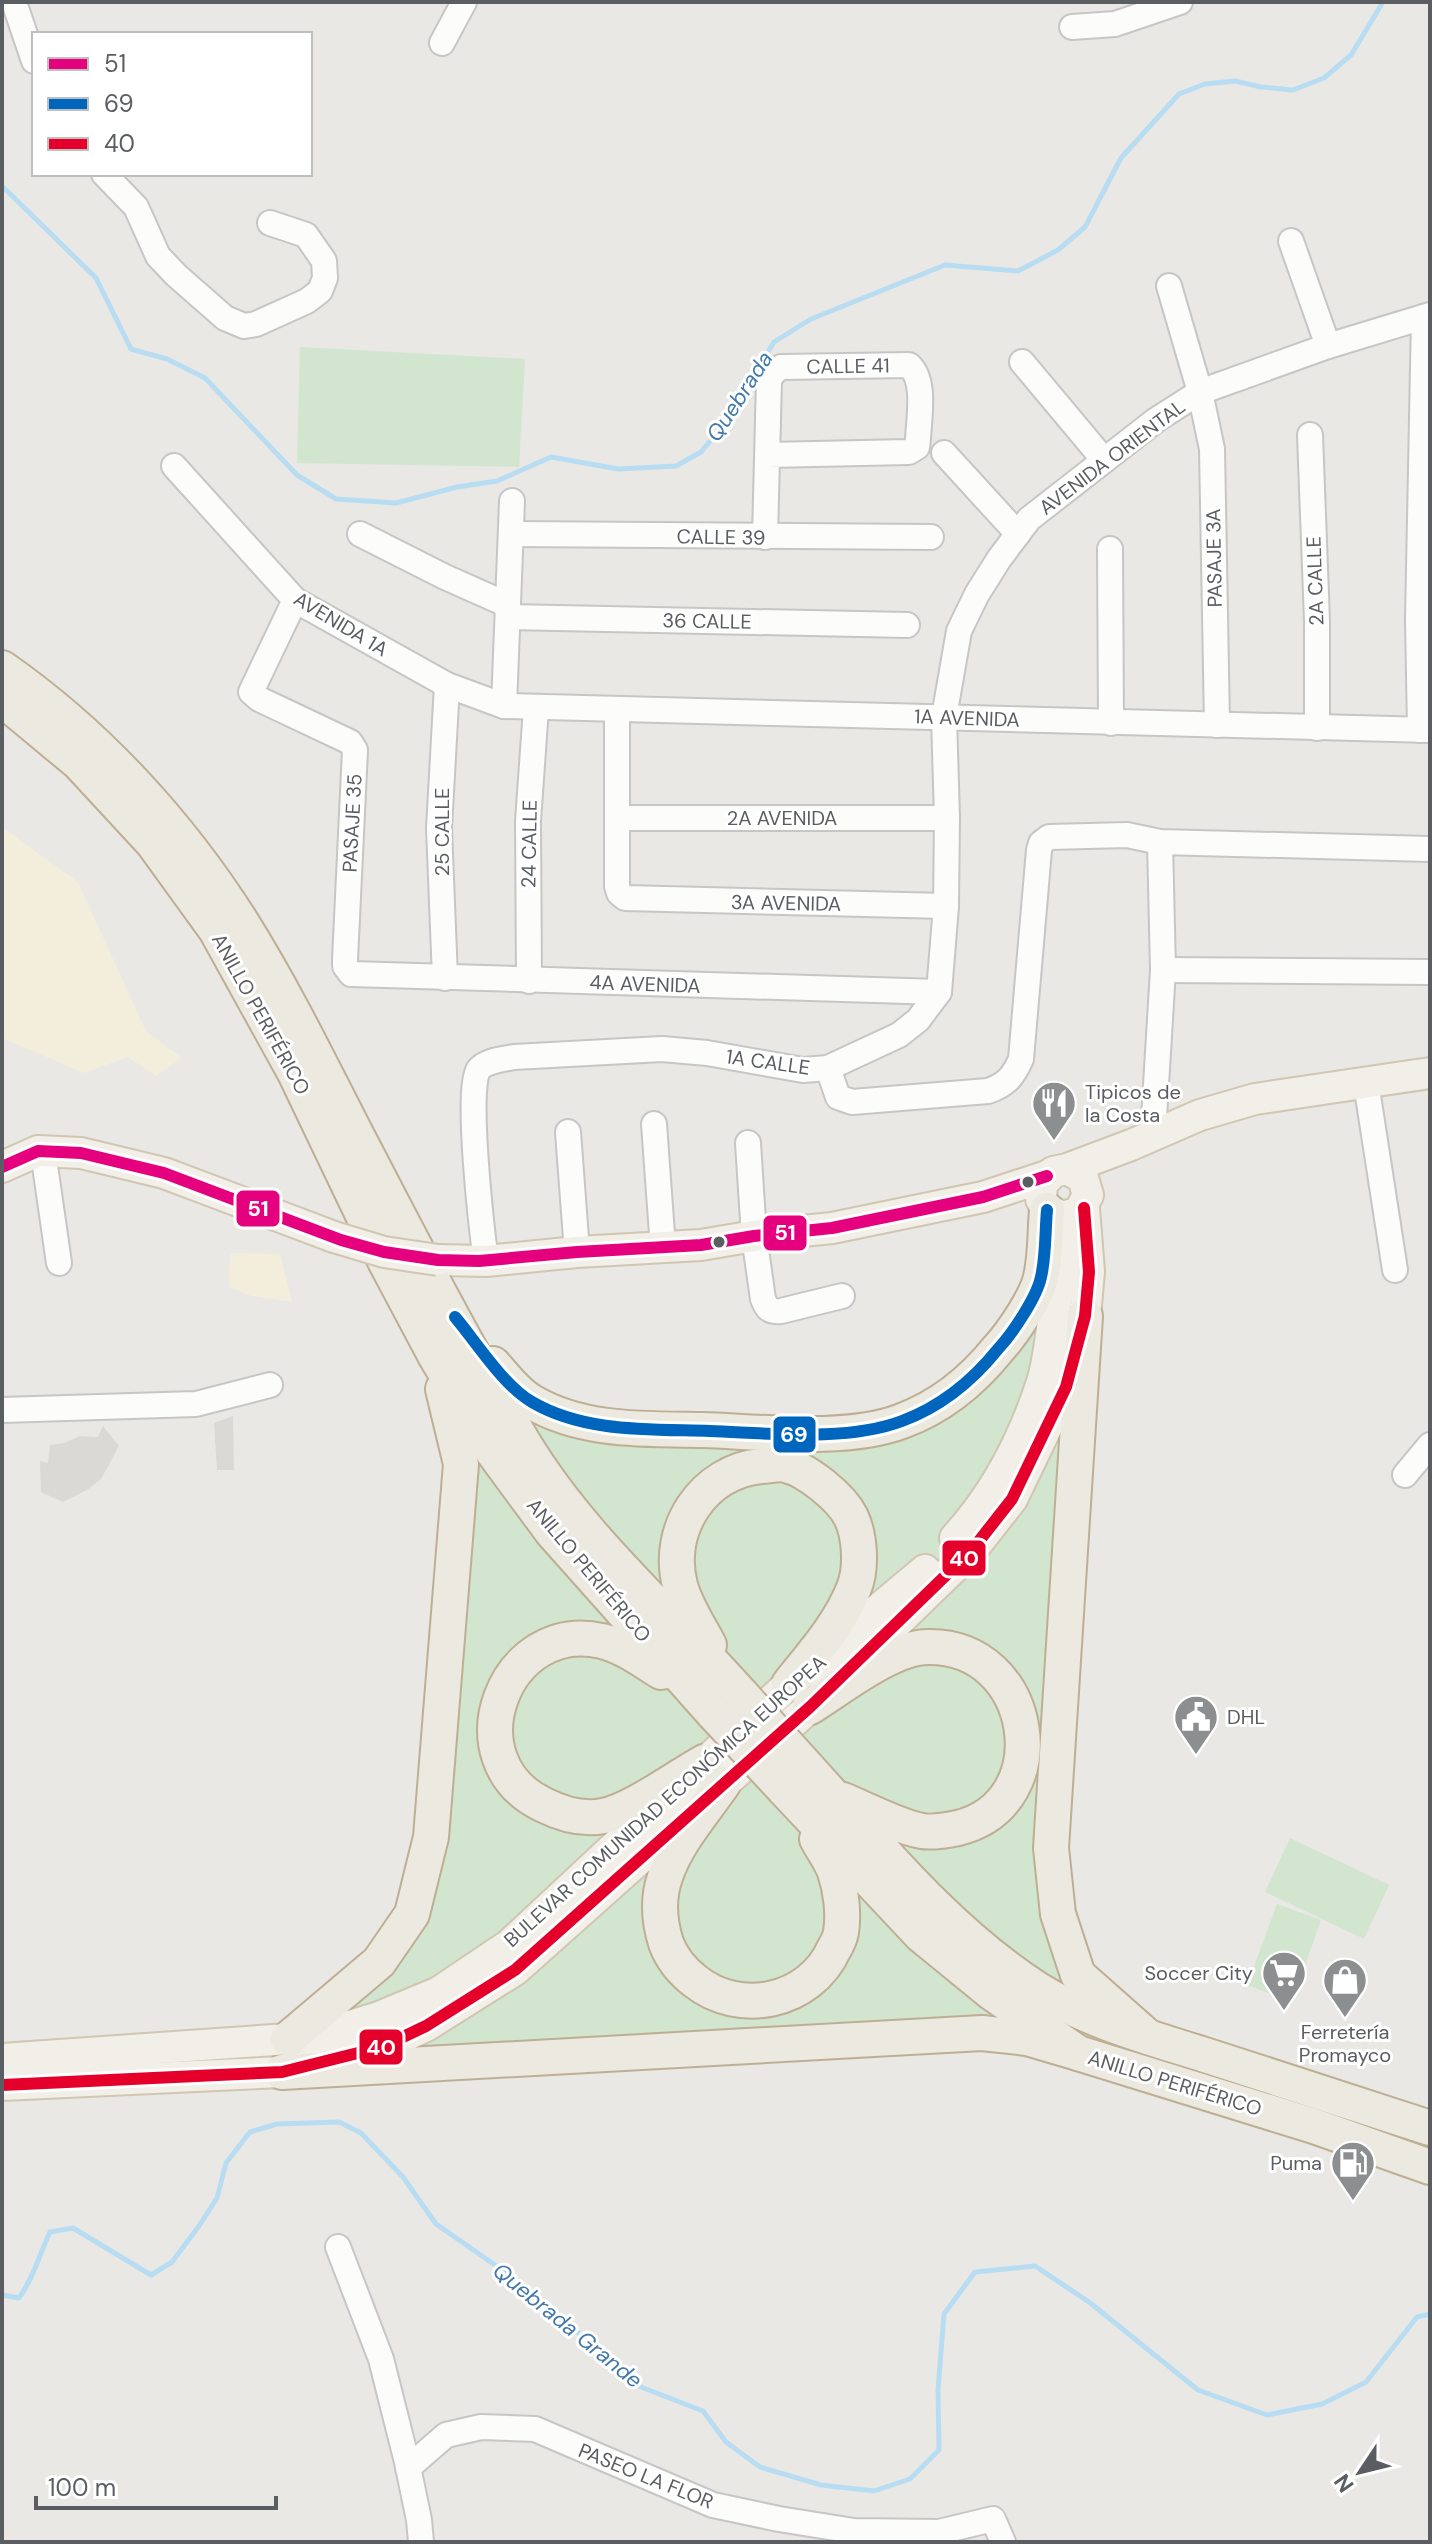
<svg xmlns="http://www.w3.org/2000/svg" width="1432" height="2544" viewBox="0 0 1432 2544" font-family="'DM Sans',sans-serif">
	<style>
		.commercial { fill: #f3eddc }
		.industrial { fill: #dad9d5 }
		.green { fill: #d2e5cf }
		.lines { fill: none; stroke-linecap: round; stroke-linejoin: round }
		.stream { stroke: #b8ddf3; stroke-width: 5 }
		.minor-casing { stroke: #c6c6c6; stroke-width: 28 }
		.major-casing { stroke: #d0c6b2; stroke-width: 34 }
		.highway-casing { stroke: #beaf94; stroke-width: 38 }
		.minor { stroke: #fcfcfb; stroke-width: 24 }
		.major { stroke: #f1efe7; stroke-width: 30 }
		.highway { stroke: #ece9e0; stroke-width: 34 }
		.major-bridge-casing { stroke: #d0c6b2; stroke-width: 34; stroke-linecap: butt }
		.highway-bridge-casing { stroke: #beaf94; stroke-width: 38; stroke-linecap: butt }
		.major-bridge { stroke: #f1efe7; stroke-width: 30 }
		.highway-bridge { stroke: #ece9e0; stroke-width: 34 }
		.bus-1-casing { stroke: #fff; stroke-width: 18 }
		.bus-2-casing { stroke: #fff; stroke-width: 18 }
		.bus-3-casing { stroke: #fff; stroke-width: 18 }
		.bus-1 { stroke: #e5007d; stroke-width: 12 }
		.bus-2 { stroke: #0065bd; stroke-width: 12 }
		.bus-3 { stroke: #e4002b; stroke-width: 12 }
		.bus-dot { fill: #5a5d61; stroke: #fff; stroke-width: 3 }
		.labels { text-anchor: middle; stroke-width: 6; stroke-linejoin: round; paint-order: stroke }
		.street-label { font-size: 20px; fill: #5a5d61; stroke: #fff }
		.poi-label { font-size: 20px; fill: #5a5d61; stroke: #fff; text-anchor: start }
		.water-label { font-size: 22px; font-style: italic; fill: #4279aa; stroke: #fff }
		.line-badge { stroke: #fff; stroke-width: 3 }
		.badge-label { font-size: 22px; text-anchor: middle; font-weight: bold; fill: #fff }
	</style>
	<rect width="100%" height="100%" fill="#e9e8e4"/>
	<!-- commercial -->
	<g class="commercial">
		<path d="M 2,827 L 78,882 L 146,1031 L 182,1058 L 156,1076 L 128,1057 L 84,1073 L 2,1038 Z"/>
		<path d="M 230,1253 L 280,1254 L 292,1302 L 252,1296 L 229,1287 Z"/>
	</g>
	<!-- industrial -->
	<g class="industrial">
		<path d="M 233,1416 L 234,1470 L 217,1470 L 214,1423 Z"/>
		<path d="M 103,1426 L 119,1446 L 101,1479 L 87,1490 L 63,1502 L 41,1492 L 40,1461 L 48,1463 L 50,1445 L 64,1443 L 80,1436 L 98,1437 Z"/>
	</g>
	<!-- green -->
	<g class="green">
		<path d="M 300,347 L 525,359 L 519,467 L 297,463 Z"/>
		<path d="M 1074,1215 L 1051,1848 L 1078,1975 L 1148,2037 L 1078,2053 L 1027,2038 L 282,2072 L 288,2039 L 412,1914 L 461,1464 L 532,1402 L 822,1433 L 941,1401 Z"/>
		<path d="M 1290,1838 L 1389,1885 L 1364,1939 L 1265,1892 Z"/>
		<path d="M 1277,1904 L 1321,1920 L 1292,2002 L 1247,1985 Z"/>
	</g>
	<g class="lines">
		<!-- stream -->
		<g class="stream">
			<path d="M 2,186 L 96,278 L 131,349 L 167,359 L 205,378 L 297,475 L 336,499 L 396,503 L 457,487 L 497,481 L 551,457 L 618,469 L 676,466 L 701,452 L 725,423 L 774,342 L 811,319 L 945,265 L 1018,271 L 1058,250 L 1085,227 L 1121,158 L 1179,94 L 1205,84 L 1235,81 L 1261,87 L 1293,90 L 1324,78 L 1351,55 L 1383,2"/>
			<path d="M 2,2295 L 19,2298 C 34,2277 39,2255 50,2232 L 73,2228 L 151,2275 L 172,2262 L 199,2226 L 217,2198 L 226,2163 L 250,2132 L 277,2124 L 339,2122 L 361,2133 L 403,2177 L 436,2224 L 518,2281 L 641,2387 L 703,2411 L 726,2442 L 760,2467 L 821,2485 L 874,2491 L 910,2479 L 939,2450 L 938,2390 L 944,2314 L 975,2272 L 1035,2266 L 1089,2302 L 1198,2390 L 1267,2415 L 1322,2404 L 1366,2382 L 1417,2317 L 1430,2314"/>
		</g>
		<!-- minor casing -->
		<g class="minor-casing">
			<g id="minor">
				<path d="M 14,2 L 34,61"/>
				<path d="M 1072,27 L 1115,24 L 1180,2"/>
				<path d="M 442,43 L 464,2"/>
				<path d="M 104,174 L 136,207 L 158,256 L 176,275 L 225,318 L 244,326 L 256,324 L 307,301 L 320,291 L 325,278 L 324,261 L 306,235 L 270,223"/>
				<path d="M 1291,241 L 1328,346"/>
				<path d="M 1169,286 L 1200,392 L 1212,449 L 1217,725"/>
				<path d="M 1022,362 L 1104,460"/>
				<path d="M 1310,435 L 1317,621 L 1317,728"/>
				<path d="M 944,453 L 1018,534"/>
				<path d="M 174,466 L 295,600 L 447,685 L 504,706 L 1430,730"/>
				<path d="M 360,534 L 445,577 L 508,605"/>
				<path d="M 511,534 L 931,537"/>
				<path d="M 765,537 L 769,380 L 774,372 L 781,367 L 909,365 C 926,380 919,417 918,439 L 917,447 L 909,452 L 767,455"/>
				<path d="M 1110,549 L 1111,723"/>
				<path d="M 295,600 L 251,692 L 259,699 L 350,742 L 355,750 L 345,960 L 345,966 L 351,974 L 939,992"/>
				<path d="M 508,617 L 907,625"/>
				<path d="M 504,706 L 512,501"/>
				<path d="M 617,710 L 617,886 L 619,893 L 625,898 L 946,906"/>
				<path d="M 1420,730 L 1418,620 L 1424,317"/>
				<path d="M 617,818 L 947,818"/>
				<path d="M 1163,970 L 1430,972"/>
				<path d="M 445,978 L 439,828 L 447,685"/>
				<path d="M 529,981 L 528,821 L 536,708"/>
				<path d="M 828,1068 L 838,1097 L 852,1102 L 988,1091 C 1006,1085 1013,1077 1021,1059 L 1039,850 L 1041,843 L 1049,837 L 1127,835 L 1160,842 L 1430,849"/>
				<path d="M 1366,1083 L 1395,1270"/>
				<path d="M 654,1124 L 663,1248"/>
				<path d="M 568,1132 L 577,1252"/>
				<path d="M 1153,1134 L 1163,970 L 1160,842"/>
				<path d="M 748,1143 L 754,1236 L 763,1299 C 767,1309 769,1312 781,1311 L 842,1296"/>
				<path d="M 43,1152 L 59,1263"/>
				<path d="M 486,1261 C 482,1232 465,1086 479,1069 C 487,1060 504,1059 514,1057 L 662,1049 L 707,1053 L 803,1070 L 828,1068 L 899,1035 L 918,1020 L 939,992 L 946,906 L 947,818 L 944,717 L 959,631 L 977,594 L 999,559 L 1029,519 L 1156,420 L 1200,392 L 1328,346 L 1430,315"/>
				<path d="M 2,1410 L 196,1404 L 270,1385"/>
				<path d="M 1405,1475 L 1430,1445"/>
				<path d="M 338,2247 L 381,2359 L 407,2462 L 419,2520 L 421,2542"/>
				<path d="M 408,2468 L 446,2435 L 481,2427 L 535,2429 L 713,2505 L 779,2519 L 854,2531 L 939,2532 L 993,2519 L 1003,2542"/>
			</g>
		</g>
		<!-- major casing -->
		<g class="major-casing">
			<g id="major">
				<path d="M 2,1167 L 38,1151 L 81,1153 L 164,1173 L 334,1237"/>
				<path d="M 1067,1169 L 1083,1178 L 1088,1195 L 1079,1212 L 1063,1217 L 1047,1210 L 1041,1199 L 1042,1184 L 1053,1172 L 1067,1169 L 1131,1145 L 1200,1115 L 1255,1099 L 1430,1073"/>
				<path d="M 438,1260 L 486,1261 L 577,1252 L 701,1245 L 754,1236 L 832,1228 L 983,1197 L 1047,1176"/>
				<path d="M 955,1538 C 995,1494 1024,1438 1042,1382 C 1048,1363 1050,1341 1053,1321 C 1058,1294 1063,1263 1057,1236"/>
				<path d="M 2,2059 L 288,2039 L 334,2031 L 379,2017 L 439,1992 L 509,1945 L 789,1684 L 925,1570"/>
				<path d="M 2,2085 L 282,2072 L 382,2047 L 426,2026 L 515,1970 L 810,1707 L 972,1550 L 1012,1499 L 1066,1387 L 1085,1316 L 1089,1272 L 1084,1208"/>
			</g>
		</g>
		<!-- highway casing -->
		<g class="highway-casing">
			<g id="highway">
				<path d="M 2,668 C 98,735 180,825 242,923 C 284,990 319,1062 355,1132 C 409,1236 463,1341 523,1442 C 581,1538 667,1611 741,1694"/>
				<path d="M 2,699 L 79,763 L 153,843 L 216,930 L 295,1073 L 385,1261 L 436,1357 L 493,1452 L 552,1532 L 714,1714"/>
				<path d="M 1085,1316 L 1051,1848 L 1058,1914 L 1078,1975 L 1148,2037"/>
				<path d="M 493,1364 C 505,1377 516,1393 532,1402 C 583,1432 646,1429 703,1430 C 762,1432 848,1442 902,1421 C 940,1407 973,1380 998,1349 C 1012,1334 1037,1297 1041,1277 C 1046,1256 1045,1232 1047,1210"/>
				<path d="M 709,1645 C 699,1626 685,1605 680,1585 C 665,1529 704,1471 761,1466 C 769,1466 778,1463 786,1465 C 807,1470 841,1497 851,1517 C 860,1536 862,1568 854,1588 C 840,1624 813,1654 789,1684"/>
				<path d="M 661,1672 C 642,1660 625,1647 602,1641 C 504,1618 450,1761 544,1805 C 562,1814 582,1820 603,1816 C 631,1811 677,1777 704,1762"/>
				<path d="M 810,1707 C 841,1688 892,1647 928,1647 C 1035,1645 1060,1803 958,1828 C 948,1830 933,1833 922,1831 C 899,1827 865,1809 843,1800"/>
				<path d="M 807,1767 C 878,1845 947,1931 1037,1989 C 1088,2021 1148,2037 1205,2055 C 1280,2080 1355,2104 1430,2128"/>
				<path d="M 723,1784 C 703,1813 676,1843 665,1877 C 657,1900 659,1921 666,1943 C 672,1959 682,1971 695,1981 C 740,2017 810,2002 834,1949 C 837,1944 840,1938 841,1932 C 844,1913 841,1890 835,1872 C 831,1861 823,1850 817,1839"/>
				<path d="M 783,1788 L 921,1935 L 992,1993 L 1078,2053 L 1314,2126 L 1430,2167"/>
				<path d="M 288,2039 L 379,1962 L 412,1914 L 431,1837 L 461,1464 L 443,1389"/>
				<path d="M 282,2072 L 982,2033 L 1027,2038 L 1078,2053"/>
			</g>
		</g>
		<!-- minor -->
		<use href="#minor" class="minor"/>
		<!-- major -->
		<use href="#major" class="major"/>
		<!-- highway -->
		<use href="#highway" class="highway"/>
		<!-- major-bridge casing -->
		<g class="major-bridge-casing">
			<path id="major-bridge" d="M 334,1237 L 384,1252 L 438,1260"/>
		</g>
		<!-- highway-bridge casing -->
		<g class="highway-bridge-casing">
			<g id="highway-bridge">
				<path d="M 741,1694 L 807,1767"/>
				<path d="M 714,1714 L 783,1788"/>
			</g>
		</g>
		<!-- major-bridge -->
		<use href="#major-bridge" class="major-bridge"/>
		<!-- highway-bridge -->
		<use href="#highway-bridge" class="highway-bridge"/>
		<!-- bus-1 casing -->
		<g class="bus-1-casing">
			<path id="bus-1" d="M 2,1167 L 38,1151 L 81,1153 L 164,1173 L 341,1240 L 384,1252 L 438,1260 L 479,1261 L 577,1252 L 701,1245 L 754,1236 L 832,1228 L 983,1197 L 1047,1176"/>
		</g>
		<!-- bus-2 casing -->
		<g class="bus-2-casing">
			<path id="bus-2" d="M 455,1317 C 477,1343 503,1385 532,1402 C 585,1433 651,1429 710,1431 C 768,1433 847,1442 902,1421 C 940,1407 973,1380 998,1349 C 1012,1334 1037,1297 1041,1277 C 1046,1256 1045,1232 1047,1210"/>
		</g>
		<!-- bus-3 casing -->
		<g class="bus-3-casing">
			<path id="bus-3" d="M 2,2085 L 282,2072 L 382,2047 L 426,2026 L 515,1970 L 810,1707 L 972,1550 L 1012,1499 L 1066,1387 L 1085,1316 L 1089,1272 L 1084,1208"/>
		</g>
		<!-- bus-1 -->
		<use href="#bus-1" class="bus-1"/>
		<!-- bus-2 -->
		<use href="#bus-2" class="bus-2"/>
		<!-- bus-3 -->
		<use href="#bus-3" class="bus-3"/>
	</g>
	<!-- icons -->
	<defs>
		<g id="restaurant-pin" transform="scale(2.3)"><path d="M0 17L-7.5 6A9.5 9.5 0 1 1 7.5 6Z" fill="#8c8e8f" stroke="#fff"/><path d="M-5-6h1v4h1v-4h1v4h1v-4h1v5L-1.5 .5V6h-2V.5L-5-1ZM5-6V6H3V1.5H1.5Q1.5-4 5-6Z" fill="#fff"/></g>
		<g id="civic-pin" transform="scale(2.3)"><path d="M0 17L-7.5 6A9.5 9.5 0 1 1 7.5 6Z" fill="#8c8e8f" stroke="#fff"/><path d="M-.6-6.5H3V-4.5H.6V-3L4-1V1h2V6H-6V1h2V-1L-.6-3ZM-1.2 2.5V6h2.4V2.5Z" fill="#fff"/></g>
		<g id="supermarket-pin" transform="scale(2.3)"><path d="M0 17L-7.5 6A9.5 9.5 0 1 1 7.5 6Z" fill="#8c8e8f" stroke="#fff"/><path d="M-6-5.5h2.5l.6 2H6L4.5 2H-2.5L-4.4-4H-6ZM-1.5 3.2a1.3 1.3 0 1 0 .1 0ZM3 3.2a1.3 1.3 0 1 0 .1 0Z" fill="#fff"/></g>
		<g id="shop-pin" transform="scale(2.3)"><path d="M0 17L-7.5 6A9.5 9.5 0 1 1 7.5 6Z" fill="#8c8e8f" stroke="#fff"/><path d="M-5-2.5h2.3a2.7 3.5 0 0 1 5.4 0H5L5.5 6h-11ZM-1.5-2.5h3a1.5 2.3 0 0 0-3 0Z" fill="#fff"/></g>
		<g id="fuel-pin" transform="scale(2.3)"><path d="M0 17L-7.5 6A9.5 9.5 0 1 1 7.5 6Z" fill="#8c8e8f" stroke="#fff"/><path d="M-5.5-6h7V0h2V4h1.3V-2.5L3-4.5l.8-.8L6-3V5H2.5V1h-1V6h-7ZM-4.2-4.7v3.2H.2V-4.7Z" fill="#fff"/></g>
	</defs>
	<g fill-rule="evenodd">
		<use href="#restaurant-pin" x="1054" y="1103"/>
		<use href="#civic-pin" x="1196" y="1717"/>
		<use href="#supermarket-pin" x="1284" y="1973"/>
		<use href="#shop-pin" x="1345" y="1980"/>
		<use href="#fuel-pin" x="1353" y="2163"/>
	</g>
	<!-- markers -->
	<g class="bus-dot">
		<circle cx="1028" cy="1182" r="7"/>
		<circle cx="719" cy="1242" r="7"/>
	</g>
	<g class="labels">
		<!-- street labels -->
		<g class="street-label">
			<text transform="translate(848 366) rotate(-1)" y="7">CALLE 41</text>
			<text transform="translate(1112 457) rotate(-37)" y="7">AVENIDA ORIENTAL</text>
			<text transform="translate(721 537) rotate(1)" y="7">CALLE 39</text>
			<text transform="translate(1214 558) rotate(-91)" y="7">PASAJE 3A</text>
			<text transform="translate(1315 581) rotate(-92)" y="7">2A CALLE</text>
			<text transform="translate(707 621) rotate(1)" y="7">36 CALLE</text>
			<text transform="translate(341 624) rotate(31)" y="7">AVENIDA 1A</text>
			<text transform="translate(967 718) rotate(2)" y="7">1A AVENIDA</text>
			<text x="782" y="825">2A AVENIDA</text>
			<text transform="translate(352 823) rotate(-87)" y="7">PASAJE 35</text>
			<text transform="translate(442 832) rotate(-90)" y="7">25 CALLE</text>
			<text transform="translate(529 844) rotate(-89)" y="7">24 CALLE</text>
			<text transform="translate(786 903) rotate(1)" y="7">3A AVENIDA</text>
			<text transform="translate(645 984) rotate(2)" y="7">4A AVENIDA</text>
			<text transform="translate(261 1014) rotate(61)" y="7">ANILLO PERIFÉRICO</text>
			<text transform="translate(768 1062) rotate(8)" y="7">1A CALLE</text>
			<text transform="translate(589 1570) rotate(50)" y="7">ANILLO PERIFÉRICO</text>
			<text transform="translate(665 1801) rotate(-42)" y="7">BULEVAR COMUNIDAD ECONÓMICA EUROPEA</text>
			<text transform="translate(1175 2083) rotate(17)" y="7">ANILLO PERIFÉRICO</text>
			<text transform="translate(646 2476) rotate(22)" y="7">PASEO LA FLOR</text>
		</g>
		<!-- poi labels -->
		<g class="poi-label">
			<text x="1085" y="1099">Tipicos de<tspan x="1085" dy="23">la Costa</tspan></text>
			<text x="1227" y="1724">DHL</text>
			<text x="1253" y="1980" text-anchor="end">Soccer City</text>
			<text x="1345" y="2039" text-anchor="middle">Ferretería<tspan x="1345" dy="23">Promayco</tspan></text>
			<text x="1322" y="2170" text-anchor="end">Puma</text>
		</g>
		<!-- water labels -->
		<g class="water-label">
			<text transform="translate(739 396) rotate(-57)" y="8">Quebrada</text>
			<text transform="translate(568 2325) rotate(39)" y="8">Quebrada Grande</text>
		</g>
	</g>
	<g class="line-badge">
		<rect x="235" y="1189" width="46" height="39" rx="8" fill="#e5007d"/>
		<rect x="762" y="1214" width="46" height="38" rx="8" fill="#e5007d"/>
		<rect x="772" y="1415" width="45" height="39" rx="8" fill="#0065bd"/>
		<rect x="941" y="1539" width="46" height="38" rx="8" fill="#e4002b"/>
		<rect x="358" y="2028" width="46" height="38" rx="8" fill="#e4002b"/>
	</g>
	<g class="badge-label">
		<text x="258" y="1216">51</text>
		<text x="785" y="1240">51</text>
		<text x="794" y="1442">69</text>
		<text x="964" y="1566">40</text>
		<text x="381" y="2055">40</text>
	</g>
	<!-- border -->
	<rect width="1432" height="2544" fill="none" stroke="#5a5d61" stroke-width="8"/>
	<!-- legend -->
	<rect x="32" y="32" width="280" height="144" fill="#ffffff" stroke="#bdbec0" stroke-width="2"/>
	<rect x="48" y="58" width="40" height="12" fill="#e5007d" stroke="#bdbec0" stroke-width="2"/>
	<text x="104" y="72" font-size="24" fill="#5a5d61">51</text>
	<rect x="48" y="98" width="40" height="12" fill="#0065bd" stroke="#bdbec0" stroke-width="2"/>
	<text x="104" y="112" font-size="24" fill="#5a5d61">69</text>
	<rect x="48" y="138" width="40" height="12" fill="#e4002b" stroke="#bdbec0" stroke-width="2"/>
	<text x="104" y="152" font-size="24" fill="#5a5d61">40</text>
	<!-- north arrow -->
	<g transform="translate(1360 2472) rotate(235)" stroke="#ffffff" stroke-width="6" paint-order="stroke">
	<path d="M0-6L14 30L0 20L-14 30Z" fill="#5a5d61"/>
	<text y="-12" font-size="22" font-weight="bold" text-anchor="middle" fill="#5a5d61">N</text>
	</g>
	<!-- scale -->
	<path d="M36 2496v12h240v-12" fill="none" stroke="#5a5d61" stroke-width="4"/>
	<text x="48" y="2496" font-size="24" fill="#5a5d61" stroke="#ffffff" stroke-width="6" paint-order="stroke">100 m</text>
</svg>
